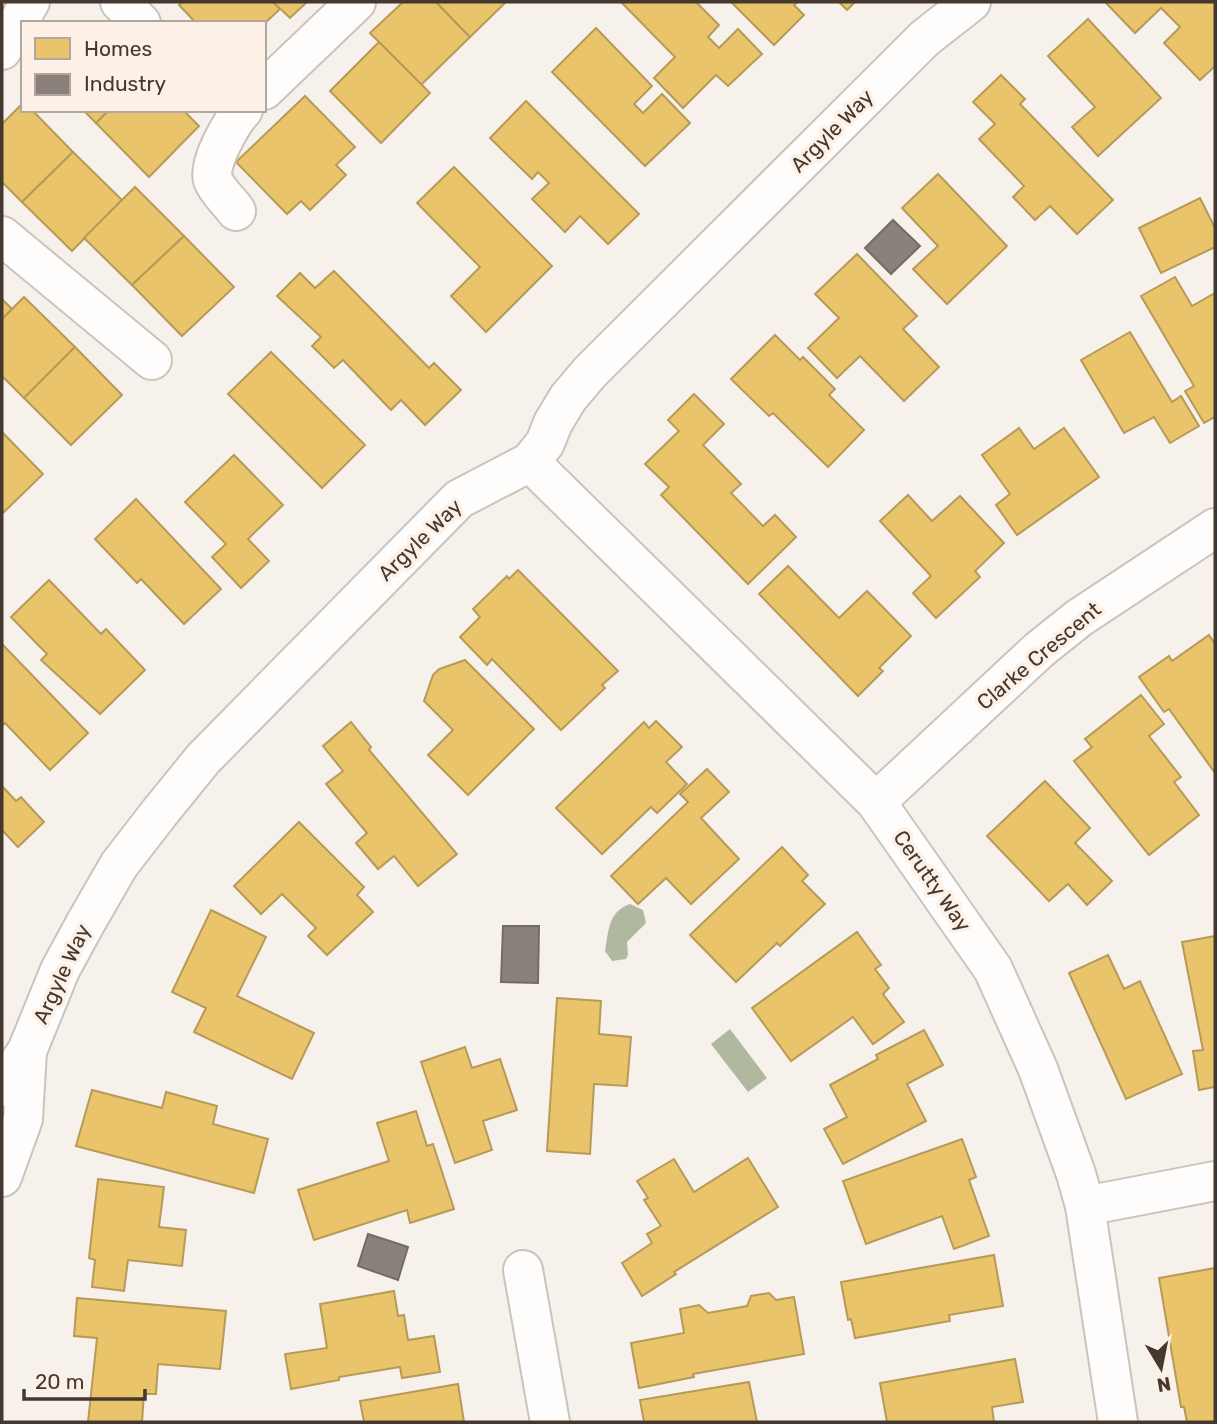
<svg xmlns="http://www.w3.org/2000/svg" width="1217" height="1424" viewBox="0 0 1217 1424" font-family="Rubik,sans-serif">
	<style>
		.water { fill: #b0b99f }
		.homes { fill: #e9c46a; stroke: #b89a58; stroke-width: 2 }
		.industry { fill: #8a817c; stroke: #756b65; stroke-width: 2 }
		.lines { fill: none; stroke-linecap: round; stroke-linejoin: round }
		.minor-casing { stroke: #cbc3bd; stroke-width: 42 }
		.minor { stroke: #fefdfc; stroke-width: 38 }
		.labels { text-anchor: middle; stroke-width: 7; stroke-linejoin: round; paint-order: stroke }
		.street-label { font-size: 21px; fill: #44382f; stroke: #fcf0e7 }
	</style>
	<rect width="100%" height="100%" fill="#f7f1ec"/>
	<!-- water -->
	<g class="water">
		<path d="M 630,904 L 643,910 L 646,923 L 627,942 L 628,955 L 626,959 L 612,961 L 605,951 C 609,930 608,912 630,904 Z"/>
		<path d="M 730,1029 L 767,1078 L 748,1092 L 711,1044 Z"/>
	</g>
	<!-- homes -->
	<g class="homes">
		<path d="M 182,2 L 273,2 L 280,9 L 264,24 L 196,23 L 179,5 Z"/>
		<path d="M 273,2 L 307,2 L 290,18 Z"/>
		<path d="M 403,2 L 436,2 L 470,37 L 421,85 L 370,33 Z"/>
		<path d="M 436,2 L 506,2 L 470,37 Z"/>
		<path d="M 621,2 L 696,2 L 719,25 L 708,37 L 719,48 L 738,29 L 762,54 L 728,86 L 716,75 L 683,108 L 654,78 L 675,57 Z"/>
		<path d="M 731,2 L 798,2 L 794,5 L 804,15 L 774,45 Z"/>
		<path d="M 839,2 L 855,2 L 847,10 Z"/>
		<path d="M 1105,2 L 1215,2 L 1215,66 L 1200,80 L 1164,43 L 1180,27 L 1161,8 L 1135,33 Z"/>
		<path d="M 1088,19 L 1161,98 L 1098,156 L 1072,127 L 1095,107 L 1048,56 Z"/>
		<path d="M 596,28 L 652,86 L 634,104 L 643,113 L 662,94 L 690,123 L 645,166 L 552,72 Z"/>
		<path d="M 379,42 L 430,93 L 381,143 L 330,91 Z"/>
		<path d="M 1001,75 L 1025,99 L 1020,104 L 1113,200 L 1077,234 L 1050,206 L 1035,220 L 1013,197 L 1024,186 L 979,139 L 995,124 L 973,102 Z"/>
		<path d="M 305,96 L 355,147 L 336,165 L 346,175 L 310,210 L 301,201 L 287,214 L 236,162 Z"/>
		<path d="M 526,101 L 639,214 L 608,244 L 580,216 L 565,232 L 532,199 L 549,183 L 538,172 L 532,179 L 490,138 Z"/>
		<path d="M 23,103 L 23,110 L 32,110 L 73,152 L 22,202 L 2,182 L 2,124 Z"/>
		<path d="M 83,110 L 109,110 L 96,123 Z"/>
		<path d="M 109,110 L 183,110 L 199,126 L 149,177 L 96,123 Z"/>
		<path d="M 73,152 L 122,200 L 72,251 L 22,202 Z"/>
		<path d="M 454,167 L 552,266 L 486,332 L 451,296 L 480,267 L 417,203 Z"/>
		<path d="M 938,174 L 1007,246 L 947,304 L 913,269 L 938,246 L 902,208 Z"/>
		<path d="M 135,187 L 184,236 L 132,285 L 84,238 Z"/>
		<path d="M 1200,198 L 1215,228 L 1215,247 L 1161,273 L 1139,228 Z"/>
		<path d="M 184,236 L 234,287 L 182,336 L 132,285 Z"/>
		<path d="M 857,254 L 917,316 L 903,329 L 939,367 L 904,401 L 860,356 L 837,378 L 808,348 L 839,318 L 815,294 Z"/>
		<path d="M 334,271 L 429,368 L 434,363 L 461,390 L 425,425 L 401,400 L 391,410 L 343,360 L 334,368 L 312,346 L 321,337 L 277,296 L 300,273 L 315,288 Z"/>
		<path d="M 1175,277 L 1192,306 L 1215,293 L 1215,417 L 1204,423 L 1185,391 L 1194,386 L 1141,296 Z"/>
		<path d="M 24,297 L 75,347 L 24,398 L 2,376 L 2,319 Z"/>
		<path d="M 2,299 L 12,309 L 2,319 Z"/>
		<path d="M 1130,332 L 1172,402 L 1181,396 L 1199,426 L 1170,443 L 1154,417 L 1124,433 L 1081,360 Z"/>
		<path d="M 775,335 L 800,360 L 803,357 L 835,389 L 829,395 L 864,430 L 828,467 L 773,413 L 769,416 L 731,379 Z"/>
		<path d="M 75,347 L 122,395 L 71,445 L 24,398 Z"/>
		<path d="M 271,352 L 365,445 L 322,488 L 228,394 Z"/>
		<path d="M 694,394 L 724,424 L 703,445 L 741,484 L 731,493 L 763,526 L 775,515 L 796,537 L 748,584 L 661,495 L 669,487 L 645,464 L 679,431 L 668,420 Z"/>
		<path d="M 1019,428 L 1034,449 L 1064,428 L 1099,477 L 1017,535 L 996,505 L 1010,494 L 982,455 Z"/>
		<path d="M 2,432 L 43,474 L 2,514 Z"/>
		<path d="M 234,455 L 283,505 L 248,539 L 269,561 L 241,588 L 212,557 L 226,544 L 185,502 Z"/>
		<path d="M 908,495 L 932,521 L 960,496 L 1004,543 L 975,571 L 980,577 L 936,618 L 913,593 L 931,576 L 880,521 Z"/>
		<path d="M 136,499 L 221,589 L 184,624 L 141,579 L 137,583 L 95,539 Z"/>
		<path d="M 788,566 L 839,618 L 867,591 L 911,636 L 879,668 L 883,671 L 858,696 L 759,594 Z"/>
		<path d="M 518,570 L 618,671 L 602,685 L 605,688 L 561,730 L 492,659 L 487,665 L 460,637 L 480,617 L 473,609 L 507,576 L 509,579 Z"/>
		<path d="M 49,580 L 101,634 L 106,629 L 145,670 L 100,714 L 41,660 L 47,654 L 11,617 Z"/>
		<path d="M 1209,635 L 1215,644 L 1215,773 L 1169,709 L 1164,712 L 1139,677 L 1169,656 L 1172,661 Z"/>
		<path d="M 2,644 L 88,733 L 50,770 L 5,723 L 2,726 Z"/>
		<path d="M 465,660 L 534,729 L 468,795 L 428,755 L 453,730 L 424,701 L 433,675 L 439,669 Z"/>
		<path d="M 1141,695 L 1164,724 L 1149,736 L 1181,777 L 1174,782 L 1199,815 L 1149,855 L 1074,761 L 1092,747 L 1085,739 Z"/>
		<path d="M 656,721 L 682,747 L 666,762 L 687,784 L 657,813 L 651,807 L 602,854 L 556,808 L 644,722 L 649,728 Z"/>
		<path d="M 351,722 L 371,747 L 369,750 L 457,854 L 418,886 L 394,856 L 378,869 L 356,843 L 367,833 L 326,784 L 343,771 L 323,746 Z"/>
		<path d="M 707,769 L 729,792 L 701,818 L 739,859 L 691,904 L 666,878 L 638,904 L 611,876 L 688,802 L 680,794 Z"/>
		<path d="M 1045,781 L 1090,828 L 1075,843 L 1112,881 L 1087,905 L 1068,884 L 1049,901 L 987,836 Z"/>
		<path d="M 2,786 L 16,801 L 21,797 L 44,822 L 18,847 L 2,830 Z"/>
		<path d="M 299,822 L 364,887 L 357,895 L 373,912 L 327,955 L 308,936 L 316,928 L 282,894 L 261,914 L 234,886 Z"/>
		<path d="M 782,847 L 808,875 L 802,881 L 825,904 L 780,946 L 777,943 L 736,982 L 690,935 Z"/>
		<path d="M 211,910 L 266,937 L 237,996 L 314,1033 L 292,1079 L 194,1032 L 206,1008 L 172,992 Z"/>
		<path d="M 857,932 L 881,965 L 875,969 L 889,988 L 883,994 L 904,1022 L 873,1044 L 853,1017 L 791,1061 L 752,1008 Z"/>
		<path d="M 1215,936 L 1215,1087 L 1199,1090 L 1193,1051 L 1203,1050 L 1182,942 Z"/>
		<path d="M 1108,955 L 1124,989 L 1140,981 L 1182,1074 L 1126,1099 L 1069,973 Z"/>
		<path d="M 557,998 L 601,1001 L 599,1034 L 631,1037 L 627,1086 L 594,1084 L 590,1154 L 547,1151 Z"/>
		<path d="M 924,1030 L 943,1065 L 907,1084 L 926,1121 L 843,1164 L 824,1129 L 847,1117 L 830,1085 L 878,1059 L 876,1055 Z"/>
		<path d="M 465,1047 L 472,1068 L 500,1059 L 517,1110 L 483,1121 L 492,1150 L 455,1163 L 421,1062 Z"/>
		<path d="M 92,1090 L 162,1108 L 166,1092 L 217,1106 L 213,1124 L 268,1139 L 254,1193 L 76,1146 Z"/>
		<path d="M 416,1111 L 427,1146 L 433,1144 L 454,1209 L 410,1223 L 407,1210 L 314,1240 L 298,1190 L 389,1161 L 377,1123 Z"/>
		<path d="M 962,1139 L 976,1177 L 969,1180 L 989,1236 L 954,1249 L 942,1216 L 866,1244 L 843,1181 Z"/>
		<path d="M 748,1158 L 778,1207 L 674,1272 L 676,1274 L 642,1296 L 622,1263 L 652,1243 L 647,1234 L 661,1226 L 644,1200 L 648,1198 L 637,1181 L 674,1159 L 694,1192 Z"/>
		<path d="M 98,1179 L 164,1187 L 159,1227 L 186,1230 L 182,1266 L 128,1260 L 124,1291 L 92,1287 L 95,1260 L 89,1258 Z"/>
		<path d="M 994,1255 L 1003,1306 L 949,1315 L 950,1321 L 855,1338 L 851,1319 L 848,1320 L 841,1282 Z"/>
		<path d="M 1215,1268 L 1215,1422 L 1187,1422 L 1184,1407 L 1181,1407 L 1159,1278 Z"/>
		<path d="M 394,1291 L 398,1316 L 404,1315 L 408,1340 L 434,1336 L 440,1372 L 402,1378 L 400,1367 L 339,1377 L 339,1380 L 291,1389 L 285,1354 L 327,1348 L 320,1304 Z"/>
		<path d="M 769,1293 L 776,1300 L 794,1297 L 804,1354 L 693,1374 L 694,1377 L 639,1388 L 631,1343 L 684,1333 L 680,1309 L 699,1305 L 708,1313 L 747,1306 L 751,1296 Z"/>
		<path d="M 77,1298 L 226,1311 L 220,1369 L 158,1364 L 156,1394 L 144,1394 L 142,1422 L 88,1422 L 97,1338 L 74,1336 Z"/>
		<path d="M 1015,1359 L 1023,1402 L 992,1407 L 994,1422 L 887,1422 L 880,1383 Z"/>
		<path d="M 749,1382 L 757,1422 L 644,1422 L 640,1400 Z"/>
		<path d="M 458,1384 L 464,1422 L 364,1422 L 360,1401 Z"/>
	</g>
	<!-- industry -->
	<g class="industry">
		<path d="M 893,220 L 920,246 L 891,274 L 865,248 Z"/>
		<path d="M 503,926 L 539,926 L 538,983 L 501,982 Z"/>
		<path d="M 368,1234 L 408,1247 L 398,1280 L 358,1266 Z"/>
	</g>
	<g class="lines">
		<!-- minor casing -->
		<g class="minor-casing">
			<g id="minor">
				<path d="M 120,2 L 141,23"/>
				<path d="M 2,50 L 30,2"/>
				<path d="M 264,90 L 356,2"/>
				<path d="M 236,211 C 229,201 217,191 213,180 C 207,165 232,121 243,110"/>
				<path d="M 2,236 L 152,360"/>
				<path d="M 530,462 L 876,802 L 993,969 L 1038,1069 L 1076,1174 L 1085,1206 L 1118,1422"/>
				<path d="M 876,802 L 1039,650 L 1079,618 L 1215,528"/>
				<path d="M 2,1087 L 27,1051 L 60,970 L 85,924 L 119,865 L 160,812 L 203,759 L 459,499 L 530,462 L 545,443 L 553,423 L 568,398 L 590,372 L 925,38 L 971,2"/>
				<path d="M 2,1177 L 23,1119 L 27,1051"/>
				<path d="M 1085,1206 L 1215,1181"/>
				<path d="M 523,1270 L 550,1422"/>
			</g>
		</g>
		<!-- minor -->
		<use href="#minor" class="minor"/>
	</g>
	<g class="labels">
		<!-- street labels -->
		<g class="street-label">
			<text transform="translate(832 131) rotate(-45)" y="7">Argyle Way</text>
			<text transform="translate(420 540) rotate(-44)" y="7">Argyle Way</text>
			<text transform="translate(1039 656) rotate(-40)" y="7">Clarke Crescent</text>
			<text transform="translate(932 881) rotate(55)" y="7">Cerutty Way</text>
			<text transform="translate(62 974) rotate(-65)" y="7">Argyle Way</text>
		</g>
	</g>
	<!-- border -->
	<rect width="1217" height="1424" fill="none" stroke="#44382f" stroke-width="7"/>
	<!-- legend -->
	<rect x="21" y="21" width="245" height="91" fill="#fcf0e7" stroke="#b2a69d" stroke-width="2"/>
	<rect x="35" y="38" width="35" height="21" fill="#e9c46a" stroke="#b2a69d" stroke-width="2"/>
	<text x="84" y="56" font-size="21" fill="#44382f">Homes</text>
	<rect x="35" y="74" width="35" height="21" fill="#8a817c" stroke="#b2a69d" stroke-width="2"/>
	<text x="84" y="91" font-size="21" fill="#44382f">Industry</text>
	<!-- north arrow -->
	<g transform="translate(1161 1368) rotate(170)" stroke="#fcf0e7" stroke-width="5" paint-order="stroke">
	<path d="M0-5L12 26L0 18L-12 26Z" fill="#44382f"/>
	<text y="-10" font-size="19" font-weight="bold" text-anchor="middle" fill="#44382f">N</text>
	</g>
	<!-- scale -->
	<path d="M24 1389v10h121v-10" fill="none" stroke="#44382f" stroke-width="3.5"/>
	<text x="35" y="1389" font-size="21" fill="#44382f" stroke="#fcf0e7" stroke-width="5" paint-order="stroke">20 m</text>
</svg>
